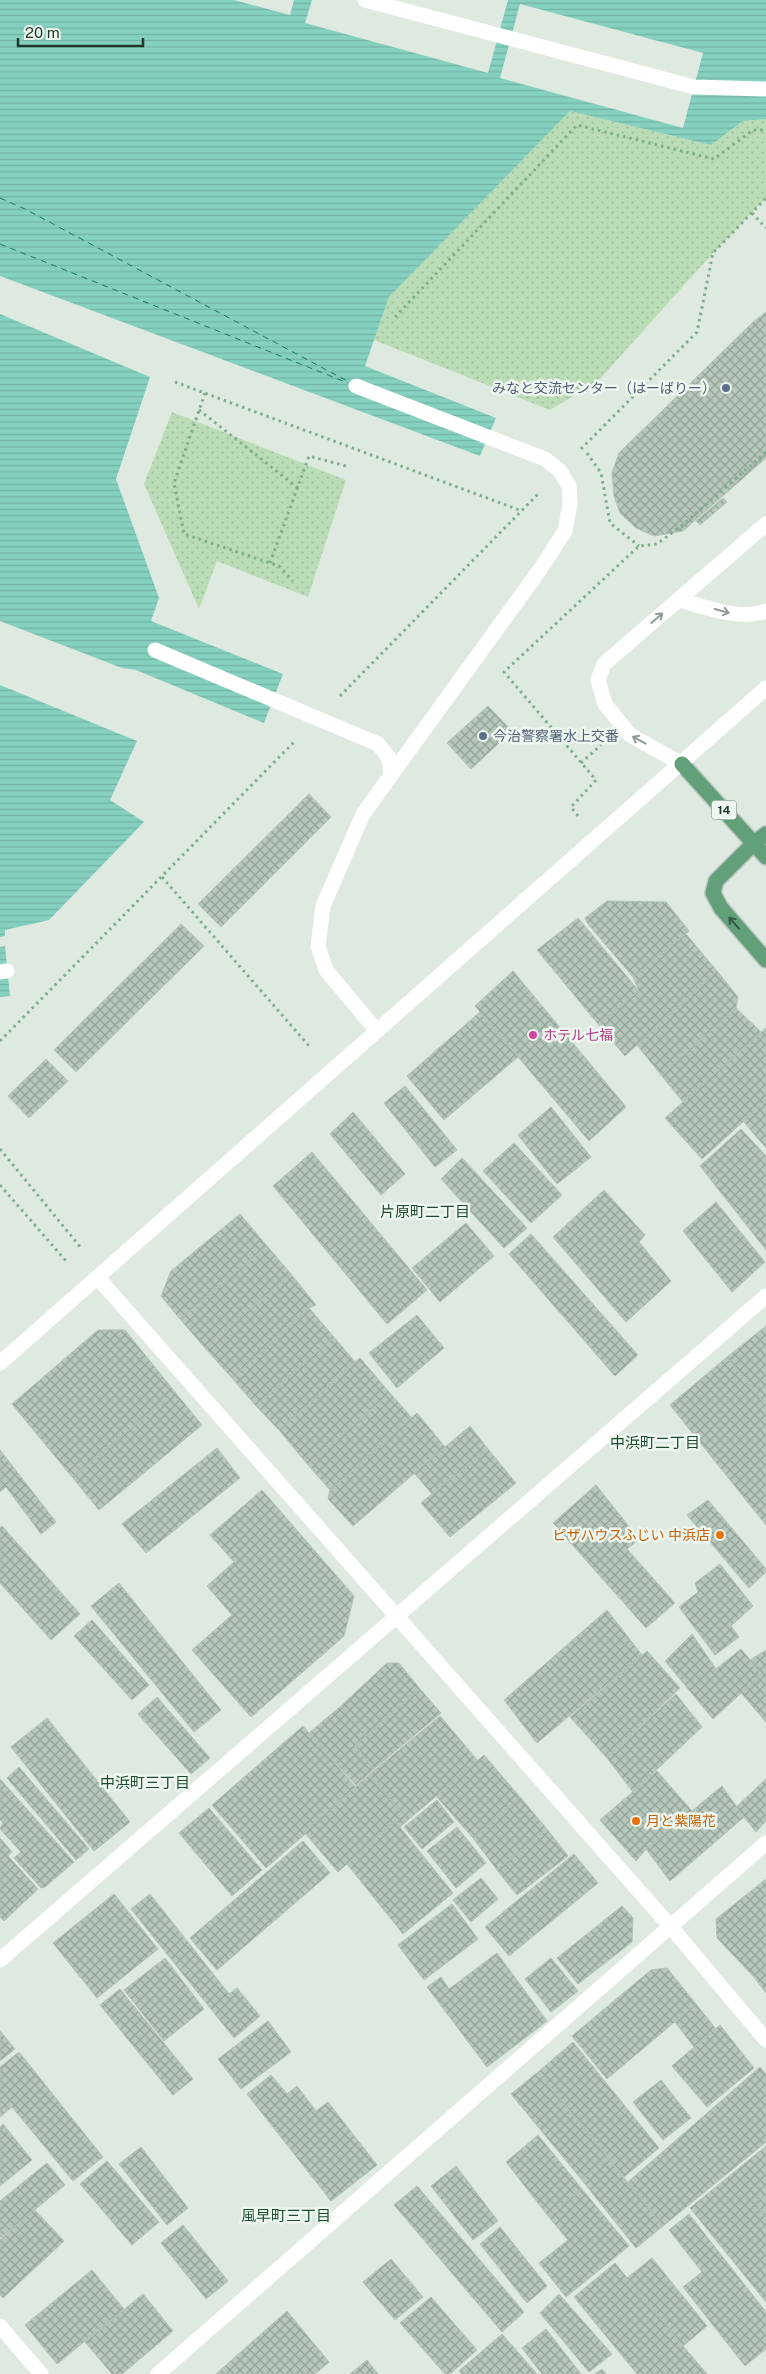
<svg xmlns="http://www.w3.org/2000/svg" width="766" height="2374" viewBox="0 0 766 2374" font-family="'Public Sans','Noto Sans JP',sans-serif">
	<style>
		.park { fill: url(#park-dots) }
		.water { fill: url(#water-rules) }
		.pier { fill: #deeae0 }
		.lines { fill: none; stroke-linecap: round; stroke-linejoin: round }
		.ferry { stroke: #1a7562; stroke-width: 1; stroke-dasharray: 6 5; stroke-linecap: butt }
		.building { fill: url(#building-cross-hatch); stroke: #b1c3b4 }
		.major-casing { stroke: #c0c8c3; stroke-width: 18 }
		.path { stroke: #7eae8d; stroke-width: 3; stroke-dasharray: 2.5 4; stroke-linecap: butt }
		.minor { stroke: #fff; stroke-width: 15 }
		.major { stroke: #62a079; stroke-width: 15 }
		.oneway { stroke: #8f9c94 }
		.oneway2 { stroke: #335841 }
		.service-dot { fill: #5c6f8a; stroke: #eef7ef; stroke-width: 2 }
		.hotel-dot { fill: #d1479c; stroke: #eef7ef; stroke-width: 2 }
		.food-dot { fill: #e8710a; stroke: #eef7ef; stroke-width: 2 }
		.labels { text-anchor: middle; stroke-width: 5; stroke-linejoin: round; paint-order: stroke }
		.shield { fill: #eef7ef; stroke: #5d7264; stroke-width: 1 }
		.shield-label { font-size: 12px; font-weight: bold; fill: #1f3929 }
		.service-label { font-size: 14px; fill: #4e5e75; stroke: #eef7ef; text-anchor: end }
		.hotel-label { font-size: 14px; fill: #b23c85; stroke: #eef7ef; text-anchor: start }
		.food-label { font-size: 14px; fill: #c56008; stroke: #eef7ef; text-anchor: end }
		.neighbourhood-label { font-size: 15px; fill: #1c4b2e; stroke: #eef7ef }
	</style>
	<defs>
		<pattern id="park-dots" width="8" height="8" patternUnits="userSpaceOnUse" patternTransform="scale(1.25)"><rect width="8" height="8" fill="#badcb6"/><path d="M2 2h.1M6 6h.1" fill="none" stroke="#9fbe9c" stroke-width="1.8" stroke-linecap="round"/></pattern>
		<pattern id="water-rules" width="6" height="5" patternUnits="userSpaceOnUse" patternTransform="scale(1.25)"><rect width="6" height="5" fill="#85d0bf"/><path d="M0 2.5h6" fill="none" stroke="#72b3a4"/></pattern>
		<pattern id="building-cross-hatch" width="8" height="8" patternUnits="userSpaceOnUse" patternTransform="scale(1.25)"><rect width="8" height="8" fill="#b6c7bb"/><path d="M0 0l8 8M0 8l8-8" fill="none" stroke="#93a398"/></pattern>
	</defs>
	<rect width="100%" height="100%" fill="#deeae0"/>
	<!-- park -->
	<g class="park">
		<path d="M 570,111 L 711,145 L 743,121 L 766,119 L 766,198 L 713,253 L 598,381 L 550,410 L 374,340 L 389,297 Z"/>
		<path d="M 172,412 L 346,480 L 308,597 L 217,561 L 199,609 L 144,484 Z"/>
	</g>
	<!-- water -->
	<g class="water">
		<path d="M 0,0 L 766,0 L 766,119 L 743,121 L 711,145 L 570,111 L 389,297 L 365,366 L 496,418 L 480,456 L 0,276 Z"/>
		<path d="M 0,314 L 150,377 L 116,479 L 159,598 L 151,621 L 283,674 L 264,723 L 136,670 L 122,668 L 0,621 Z"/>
		<path d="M 0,685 L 137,741 L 110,800 L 144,822 L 49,920 L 5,930 L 5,936 L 0,937 Z"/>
		<path d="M 5,946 L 10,996 L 0,997 L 0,947 Z"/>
	</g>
	<!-- pier -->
	<g class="pier">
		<path d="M 234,0 L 294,0 L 290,15 Z"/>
		<path d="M 312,0 L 508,0 L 488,73 L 305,23 Z"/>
		<path d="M 520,4 L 703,53 L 683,128 L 500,78 Z"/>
	</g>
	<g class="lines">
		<!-- ferry -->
		<g class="ferry">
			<path d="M 0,198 L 25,209 L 351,383"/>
			<path d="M 0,244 L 348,383"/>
		</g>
	</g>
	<!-- building -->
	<g class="building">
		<path d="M 766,312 L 766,458 L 683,531 L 654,536 L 636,528 L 620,513 L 614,496 L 612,473 L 619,453 L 753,322 Z"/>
		<path d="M 723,498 L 727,502 L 700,525 L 696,521 Z"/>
		<path d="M 488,706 L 512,731 L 471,769 L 447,743 Z"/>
		<path d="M 309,794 L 331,817 L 221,927 L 198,904 Z"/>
		<path d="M 607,901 L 666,902 L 689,931 L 633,977 L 588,924 L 585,918 Z"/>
		<path d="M 578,918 L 639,991 L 598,1024 L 537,950 Z"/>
		<path d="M 181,924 L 204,946 L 76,1072 L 54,1050 Z"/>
		<path d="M 686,934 L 717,971 L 625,1056 L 598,1024 L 639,991 L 633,977 Z"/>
		<path d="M 513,971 L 626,1107 L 589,1141 L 475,1006 Z"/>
		<path d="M 717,971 L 738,997 L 736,1008 L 661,1075 L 637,1045 Z"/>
		<path d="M 736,1008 L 761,1032 L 683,1102 L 661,1075 Z"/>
		<path d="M 480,1012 L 518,1057 L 444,1120 L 407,1076 Z"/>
		<path d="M 766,1028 L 766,1101 L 702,1159 L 665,1118 Z"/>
		<path d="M 46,1059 L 68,1081 L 29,1118 L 8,1096 Z"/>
		<path d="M 405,1086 L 457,1150 L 435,1167 L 384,1103 Z"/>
		<path d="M 766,1101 L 766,1148 L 743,1121 Z"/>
		<path d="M 551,1107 L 591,1157 L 557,1184 L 518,1135 Z"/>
		<path d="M 353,1112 L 405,1174 L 381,1195 L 330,1134 Z"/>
		<path d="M 741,1129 L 766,1156 L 766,1250 L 700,1166 Z"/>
		<path d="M 514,1143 L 562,1195 L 531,1223 L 483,1171 Z"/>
		<path d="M 312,1152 L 427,1290 L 387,1324 L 273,1186 Z"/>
		<path d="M 462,1158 L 527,1228 L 504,1248 L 441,1179 Z"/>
		<path d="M 604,1190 L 645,1235 L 639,1242 L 671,1281 L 626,1322 L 553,1237 Z"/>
		<path d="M 716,1202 L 765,1262 L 732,1292 L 683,1231 Z"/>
		<path d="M 240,1214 L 267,1246 L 180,1319 L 161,1296 L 171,1271 Z"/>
		<path d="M 466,1223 L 494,1256 L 440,1302 L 412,1268 Z"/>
		<path d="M 531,1234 L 638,1355 L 615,1376 L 509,1254 Z"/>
		<path d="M 267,1246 L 291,1274 L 205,1348 L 180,1319 Z"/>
		<path d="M 291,1274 L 316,1305 L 309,1308 L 232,1378 L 205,1348 Z"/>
		<path d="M 309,1308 L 334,1337 L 256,1406 L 232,1378 Z"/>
		<path d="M 417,1315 L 444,1348 L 397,1388 L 369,1353 Z"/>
		<path d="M 766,1326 L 766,1406 L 727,1357 Z"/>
		<path d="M 98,1330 L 125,1330 L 175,1392 L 72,1477 L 12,1404 Z"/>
		<path d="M 334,1337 L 355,1362 L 279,1430 L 256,1406 Z"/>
		<path d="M 727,1357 L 766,1406 L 766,1525 L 670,1405 Z"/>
		<path d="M 360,1358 L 390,1393 L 308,1465 L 279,1430 Z"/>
		<path d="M 175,1392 L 202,1425 L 99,1510 L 72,1477 Z"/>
		<path d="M 390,1393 L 412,1418 L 330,1490 L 308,1465 Z"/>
		<path d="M 417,1413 L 445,1447 L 353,1526 L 328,1499 L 330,1490 Z"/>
		<path d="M 470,1426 L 488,1449 L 432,1494 L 414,1473 Z"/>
		<path d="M 217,1448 L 240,1478 L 146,1553 L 122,1524 Z"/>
		<path d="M 488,1449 L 516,1483 L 450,1537 L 421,1503 Z"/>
		<path d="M 0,1450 L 56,1522 L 41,1534 L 6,1487 L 0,1492 Z"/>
		<path d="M 596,1485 L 639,1539 L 627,1549 L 675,1603 L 646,1628 L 553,1523 Z"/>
		<path d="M 262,1490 L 354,1596 L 344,1636 L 251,1717 L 192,1650 L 232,1615 L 207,1586 L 234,1562 L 210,1535 Z"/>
		<path d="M 708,1500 L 766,1569 L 766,1572 L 749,1588 L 687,1515 Z"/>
		<path d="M 2,1526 L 80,1614 L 51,1640 L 0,1583 L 0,1528 Z"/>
		<path d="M 720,1564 L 753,1606 L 731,1626 L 739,1637 L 715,1655 L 679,1607 L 698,1592 L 695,1583 Z"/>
		<path d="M 119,1583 L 221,1710 L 194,1732 L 91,1606 Z"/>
		<path d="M 607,1610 L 642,1655 L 537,1743 L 504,1700 Z"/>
		<path d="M 92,1620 L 149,1685 L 132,1700 L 74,1636 Z"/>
		<path d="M 692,1634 L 716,1669 L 741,1649 L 762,1674 L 713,1719 L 665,1661 Z"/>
		<path d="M 766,1650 L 766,1722 L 741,1693 L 762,1674 L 750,1660 Z"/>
		<path d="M 647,1651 L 680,1688 L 607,1758 L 570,1717 Z"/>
		<path d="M 387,1663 L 399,1663 L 420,1689 L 366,1736 L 341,1706 Z"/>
		<path d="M 420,1689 L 441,1713 L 374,1769 L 355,1745 Z"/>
		<path d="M 676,1694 L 702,1727 L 633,1792 L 607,1758 Z"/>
		<path d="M 157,1697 L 210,1758 L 191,1774 L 138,1714 Z"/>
		<path d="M 341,1706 L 366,1736 L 355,1745 L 374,1769 L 356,1785 L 311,1737 L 310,1732 Z"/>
		<path d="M 440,1716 L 478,1761 L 408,1820 L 369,1775 Z"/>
		<path d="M 47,1718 L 130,1822 L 94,1851 L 11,1747 Z"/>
		<path d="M 303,1726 L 357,1789 L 266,1868 L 212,1805 Z"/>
		<path d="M 484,1755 L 520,1797 L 473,1838 L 436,1796 Z"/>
		<path d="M 19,1767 L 89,1849 L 76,1860 L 7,1778 Z"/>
		<path d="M 657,1771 L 692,1811 L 646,1849 L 636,1861 L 600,1820 Z"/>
		<path d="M 369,1775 L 408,1820 L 400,1827 L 395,1821 L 338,1872 L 304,1832 Z"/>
		<path d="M 0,1779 L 74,1862 L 45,1887 L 41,1888 L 14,1858 L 21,1852 L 0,1829 L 3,1823 L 0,1820 Z"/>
		<path d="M 766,1779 L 766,1821 L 756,1832 L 736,1807 Z"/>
		<path d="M 722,1786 L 744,1817 L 670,1881 L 646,1849 Z"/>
		<path d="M 520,1797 L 547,1829 L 497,1870 L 473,1838 Z"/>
		<path d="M 437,1800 L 454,1822 L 422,1849 L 404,1827 Z"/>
		<path d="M 209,1808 L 262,1870 L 232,1896 L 179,1833 Z"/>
		<path d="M 395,1821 L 453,1893 L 403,1934 L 347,1864 Z"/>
		<path d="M 457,1827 L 486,1863 L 456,1888 L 427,1851 Z"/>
		<path d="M 547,1829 L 568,1856 L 517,1895 L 497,1870 Z"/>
		<path d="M 0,1838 L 12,1852 L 8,1856 L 38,1889 L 4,1921 L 0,1917 Z"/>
		<path d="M 303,1841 L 330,1873 L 217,1970 L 190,1938 Z"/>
		<path d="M 574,1854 L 598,1883 L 509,1956 L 485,1927 Z"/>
		<path d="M 481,1878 L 498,1899 L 471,1922 L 453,1900 Z"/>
		<path d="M 766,1879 L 766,1966 L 754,1977 L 717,1938 L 716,1919 Z"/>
		<path d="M 114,1894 L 158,1949 L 97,1998 L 53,1943 Z"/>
		<path d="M 150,1894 L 229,1994 L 237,1988 L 260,2016 L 234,2038 L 131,1909 Z"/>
		<path d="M 452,1904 L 478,1939 L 424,1980 L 398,1945 Z"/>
		<path d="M 622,1906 L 633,1918 L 632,1942 L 578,1984 L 557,1958 Z"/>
		<path d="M 497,1953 L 547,2021 L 487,2067 L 427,1987 L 441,1977 L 449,1989 Z"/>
		<path d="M 165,1958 L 204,2009 L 164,2041 L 124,1990 Z"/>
		<path d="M 551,1958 L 578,1991 L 551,2012 L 525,1979 Z"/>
		<path d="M 766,1966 L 766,1993 L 754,1977 Z"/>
		<path d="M 667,1968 L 696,2004 L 607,2079 L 572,2036 L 651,1970 Z"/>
		<path d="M 120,1989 L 193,2079 L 173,2095 L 100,2005 Z"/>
		<path d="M 696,2004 L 716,2029 L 694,2047 L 675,2022 Z"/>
		<path d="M 268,2021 L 291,2052 L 241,2089 L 218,2059 Z"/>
		<path d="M 720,2025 L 754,2068 L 707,2107 L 672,2066 Z"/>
		<path d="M 0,2031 L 15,2049 L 0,2061 Z"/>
		<path d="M 573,2042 L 659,2148 L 624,2177 L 538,2072 Z"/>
		<path d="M 19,2052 L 103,2157 L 73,2181 L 12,2107 L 0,2117 L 0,2067 Z"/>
		<path d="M 760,2067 L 766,2074 L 766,2142 L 663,2226 L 628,2182 Z"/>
		<path d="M 538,2072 L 608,2158 L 581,2179 L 511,2094 Z"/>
		<path d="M 271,2075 L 287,2094 L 297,2086 L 316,2111 L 328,2102 L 377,2165 L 331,2201 L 247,2094 Z"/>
		<path d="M 661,2080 L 691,2118 L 663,2140 L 633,2102 Z"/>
		<path d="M 3,2124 L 32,2160 L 0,2186 L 0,2127 Z"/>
		<path d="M 538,2135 L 582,2189 L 548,2216 L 506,2162 Z"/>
		<path d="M 766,2146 L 766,2195 L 755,2203 L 766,2217 L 766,2302 L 690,2208 Z"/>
		<path d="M 141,2147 L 188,2208 L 167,2225 L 119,2164 Z"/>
		<path d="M 608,2158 L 663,2226 L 636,2248 L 581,2179 Z"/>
		<path d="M 107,2161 L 159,2222 L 132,2245 L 80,2184 Z"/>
		<path d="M 47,2163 L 65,2185 L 0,2238 L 0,2201 Z"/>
		<path d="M 456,2166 L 498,2221 L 473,2240 L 431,2186 Z"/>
		<path d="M 417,2186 L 524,2312 L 502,2332 L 394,2205 Z"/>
		<path d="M 582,2189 L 629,2246 L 566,2297 L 539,2263 L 568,2240 L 548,2216 Z"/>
		<path d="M 766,2195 L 766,2217 L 755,2203 Z"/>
		<path d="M 34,2209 L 64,2241 L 3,2298 L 0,2295 L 0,2240 Z"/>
		<path d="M 689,2214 L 766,2312 L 766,2349 L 745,2366 L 683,2287 L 702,2272 L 669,2230 Z"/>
		<path d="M 183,2225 L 228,2281 L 206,2299 L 161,2243 Z"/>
		<path d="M 500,2227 L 547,2286 L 527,2303 L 480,2244 Z"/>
		<path d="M 652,2258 L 707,2326 L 683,2346 L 627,2278 Z"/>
		<path d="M 391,2259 L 423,2297 L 395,2320 L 363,2282 Z"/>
		<path d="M 615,2263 L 683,2346 L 707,2374 L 637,2374 L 574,2297 Z"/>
		<path d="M 92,2270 L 124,2309 L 57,2364 L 25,2325 Z"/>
		<path d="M 143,2294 L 173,2331 L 122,2374 L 112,2374 L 85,2342 Z"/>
		<path d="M 559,2294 L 612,2354 L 589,2372 L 540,2313 Z"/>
		<path d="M 431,2297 L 477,2350 L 450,2374 L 445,2374 L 400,2323 Z"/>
		<path d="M 287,2311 L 329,2362 L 315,2374 L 216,2374 Z"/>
		<path d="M 546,2329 L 581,2374 L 542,2374 L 522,2348 Z"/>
		<path d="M 502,2334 L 537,2374 L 462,2374 L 459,2371 Z"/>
		<path d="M 367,2360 L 378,2374 L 350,2374 Z"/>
		<path d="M 602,2369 L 606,2374 L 595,2374 Z"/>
	</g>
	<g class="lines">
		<!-- major casing -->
		<g class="major-casing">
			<g id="major">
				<path d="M 682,764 L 766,857"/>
				<path d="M 766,834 L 754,843 L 716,881 L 713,893 L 721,908 L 766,960"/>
			</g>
		</g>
		<!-- path -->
		<g class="path">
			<path d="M 752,213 L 766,228"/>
			<path d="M 395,317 L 577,125 L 714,159 L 753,130 L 766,130"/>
			<path d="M 175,382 L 522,511"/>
			<path d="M 205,393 L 174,483 L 184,534 L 279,566 L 293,581"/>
			<path d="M 199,410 L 298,488"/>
			<path d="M 581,449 L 697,332 L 713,253 L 766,198"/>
			<path d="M 587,453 L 601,473 L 610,523 L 639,546"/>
			<path d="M 270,563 L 309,456 L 346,466"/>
			<path d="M 340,696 L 539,493"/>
			<path d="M 581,763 L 601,745"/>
			<path d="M 578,816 L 571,807 L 596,780 L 504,672 L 639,546 L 657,544 L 685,523 L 766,452"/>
			<path d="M 162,877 L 309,1046"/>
			<path d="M 0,1041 L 295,741"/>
			<path d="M 0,1149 L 82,1249"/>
			<path d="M 0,1185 L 66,1261"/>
		</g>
		<!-- minor -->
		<g class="minor">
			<path d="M 365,0 L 694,87 L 766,89"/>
			<path d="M 356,386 L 545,459 L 560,471 L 569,486 L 570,504 L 565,531 L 541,568 L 363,814 L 323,906 L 318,946 L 326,970 L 377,1031"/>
			<path d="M 679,600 C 706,607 739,621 766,611"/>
			<path d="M 155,650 L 378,744 L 389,758 L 391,776"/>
			<path d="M 682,764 L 630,735 L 605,704 L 598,680 L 604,664 L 766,524"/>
			<path d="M 0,972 L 7,971"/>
			<path d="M 98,1278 L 670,1926 L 766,2040"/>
			<path d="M 0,1363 L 766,688"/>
			<path d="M 0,1960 L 766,1296"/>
			<path d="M 0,2326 L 41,2374"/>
			<path d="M 158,2374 L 766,1843"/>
		</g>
		<!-- major -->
		<use href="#major" class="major"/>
	</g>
	<!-- one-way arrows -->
	<defs><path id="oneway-shaft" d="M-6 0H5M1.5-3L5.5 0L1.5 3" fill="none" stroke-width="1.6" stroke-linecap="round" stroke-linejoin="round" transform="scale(1.25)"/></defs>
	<g class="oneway">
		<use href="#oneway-shaft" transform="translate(722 611) rotate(15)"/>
		<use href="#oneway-shaft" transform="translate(657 618) rotate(-41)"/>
		<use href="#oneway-shaft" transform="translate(639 740) rotate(-151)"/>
	</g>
	<use class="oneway2" href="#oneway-shaft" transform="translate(734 923) rotate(-131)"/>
	<!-- markers -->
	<g class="service-dot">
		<circle cx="726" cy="388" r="5"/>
		<circle cx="483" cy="736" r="5"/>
	</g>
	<circle class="hotel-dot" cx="533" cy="1035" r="5"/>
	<g class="food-dot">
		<circle cx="720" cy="1535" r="5"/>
		<circle cx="636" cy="1821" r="5"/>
	</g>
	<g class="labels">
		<!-- shield labels -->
		<rect class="shield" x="711.5" y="800.5" width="25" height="19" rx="4"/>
		<g class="shield-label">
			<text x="724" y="814">14</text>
		</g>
		<!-- service labels -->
		<g class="service-label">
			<text x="716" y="393">みなと交流センター（はーばりー）</text>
			<text x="493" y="741" text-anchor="start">今治警察署水上交番</text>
		</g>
		<!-- hotel labels -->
		<g class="hotel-label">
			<text x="543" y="1040">ホテル七福</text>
		</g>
		<!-- food labels -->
		<g class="food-label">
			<text x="710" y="1540">ピザハウスふじい 中浜店</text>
			<text x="646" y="1826" text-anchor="start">月と紫陽花</text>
		</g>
		<!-- neighbourhood labels -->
		<g class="neighbourhood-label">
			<text x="425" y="1217">片原町二丁目</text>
			<text x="655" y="1448">中浜町二丁目</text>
			<text x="145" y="1788">中浜町三丁目</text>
			<text x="286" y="2221">風早町三丁目</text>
		</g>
	</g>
	<!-- scale -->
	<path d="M18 38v8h125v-8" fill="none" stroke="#1f3929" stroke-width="2.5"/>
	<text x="25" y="38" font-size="15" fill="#1f3929" stroke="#eef7ef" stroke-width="4" paint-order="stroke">20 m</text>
</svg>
